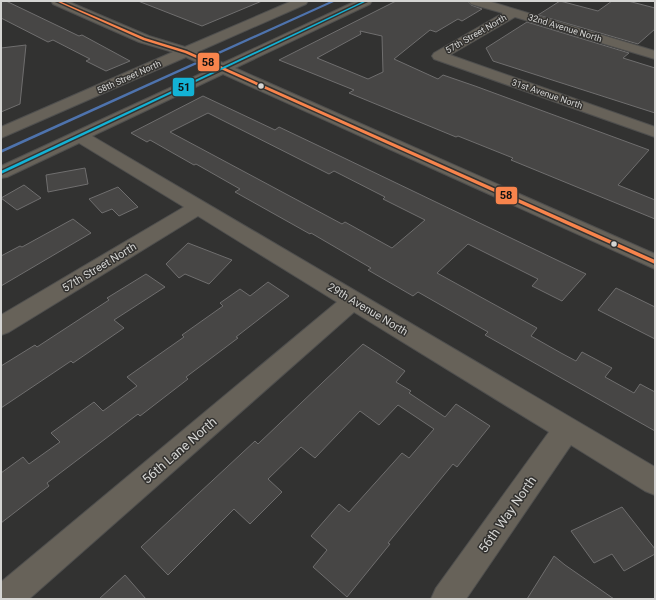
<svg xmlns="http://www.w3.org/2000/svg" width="656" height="600" viewBox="0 0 656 600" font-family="Roboto,sans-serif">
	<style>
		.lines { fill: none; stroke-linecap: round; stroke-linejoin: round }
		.stream { fill: #4e73ad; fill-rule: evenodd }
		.building { fill: #474645; stroke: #6f6e6e; fill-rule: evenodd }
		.minor-casing { stroke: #4f4f4e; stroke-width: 2 }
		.minor { fill: #676259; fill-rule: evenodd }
		.bus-1-casing { stroke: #333230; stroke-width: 3 }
		.bus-2-casing { stroke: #333230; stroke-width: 3 }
		.bus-1 { fill: #f8844c; fill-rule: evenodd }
		.bus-2 { fill: #13b2d5; fill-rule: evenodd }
		.bus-dot { fill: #d5d5d3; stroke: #333230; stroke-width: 1.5 }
		.labels { text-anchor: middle; stroke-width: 3; stroke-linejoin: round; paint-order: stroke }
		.far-street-label { font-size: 9px; fill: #d5d5d3; stroke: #333230 }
		.street-label { font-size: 11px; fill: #d5d5d3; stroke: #333230 }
		.near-street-label { font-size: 13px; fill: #d5d5d3; stroke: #333230 }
		.line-badge { stroke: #333230; stroke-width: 1.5 }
		.pale-badge-label { font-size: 11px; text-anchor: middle; font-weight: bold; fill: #111 }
	</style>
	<rect width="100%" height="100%" fill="#323231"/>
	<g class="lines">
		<!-- stream -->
		<path class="stream" d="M 331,1 L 336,1 L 1,153 L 1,150 Z"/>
	</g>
	<!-- building -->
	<g class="building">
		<path d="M 1,1 L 6,1 L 79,36 L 82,35 L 130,61 L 106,71 L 86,61 L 90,59 L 53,40 L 48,42 L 1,18 Z"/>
		<path d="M 138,1 L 262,1 L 202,26 Z"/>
		<path d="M 396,1 L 468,1 L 471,5 L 482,9 L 462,21 L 458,19 L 436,32 L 430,30 L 394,59 L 438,79 L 443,75 L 475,86 L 649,150 L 618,185 L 655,200 L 655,219 L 511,160 L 513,158 L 458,136 L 456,137 L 349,93 L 354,90 L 279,60 ZM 360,31 L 382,36 L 383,72 L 368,79 L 317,58 L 361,34 Z"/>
		<path d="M 560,1 L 598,11 L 612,1 L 628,1 L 655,8 L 655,29 L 638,44 L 538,15 Z"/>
		<path d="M 527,22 L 629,53 L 623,58 L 655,68 L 655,113 L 493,61 L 486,48 Z"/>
		<path d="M 26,45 L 20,104 L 1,112 L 1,48 Z"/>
		<path d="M 203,96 L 275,130 L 279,127 L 319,146 L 586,274 L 562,301 L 532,286 L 538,279 L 468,244 L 437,273 L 537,328 L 531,336 L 561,353 L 576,361 L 582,352 L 612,368 L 605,377 L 634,393 L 640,384 L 655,392 L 655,431 L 485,335 L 488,332 L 418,292 L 413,296 L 368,270 L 371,268 L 311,233 L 310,234 L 235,192 L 240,189 L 196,164 L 194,165 L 150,140 L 147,142 L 131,133 ZM 208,113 L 329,174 L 334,171 L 385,197 L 383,199 L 425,220 L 392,248 L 345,222 L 342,224 L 170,132 Z"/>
		<path d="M 85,168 L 88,184 L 48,192 L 46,175 Z"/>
		<path d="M 24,185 L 41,198 L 17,210 L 1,198 Z"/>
		<path d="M 118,187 L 138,207 L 119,216 L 112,209 L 102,213 L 89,199 Z"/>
		<path d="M 73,219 L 91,233 L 1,286 L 1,256 L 20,246 L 22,247 Z"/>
		<path d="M 188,243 L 232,260 L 209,284 L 185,274 L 179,278 L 166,264 Z"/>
		<path d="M 146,274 L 165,287 L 114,320 L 124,328 L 73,363 L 71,361 L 1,408 L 1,366 L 35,345 L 37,347 L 109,300 L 107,298 Z"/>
		<path d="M 268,282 L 289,296 L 236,337 L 238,338 L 186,377 L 188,379 L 140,416 L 138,414 L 47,483 L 49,486 L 1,523 L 1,473 L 23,457 L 29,464 L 60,442 L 51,433 L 94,402 L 103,411 L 137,386 L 127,377 L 184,337 L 182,335 L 223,306 L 220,303 L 240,289 L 250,296 Z"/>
		<path d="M 616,288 L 655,307 L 655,339 L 598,310 Z"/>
		<path d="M 363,344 L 405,371 L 396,382 L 411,391 L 409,393 L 445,417 L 456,404 L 490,426 L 457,467 L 453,464 L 388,543 L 390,544 L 347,597 L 313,567 L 327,550 L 311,536 L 339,504 L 349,512 L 402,453 L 409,458 L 434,429 L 398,405 L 379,425 L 360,411 L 315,458 L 301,447 L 268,479 L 282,492 L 250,524 L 234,509 L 168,575 L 141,547 L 255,441 L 258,444 Z"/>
		<path d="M 622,507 L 655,549 L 655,554 L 624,571 L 612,554 L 594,563 L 571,531 Z"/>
		<path d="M 554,556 L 565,565 L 614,599 L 527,599 Z"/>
		<path d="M 125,575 L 146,599 L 99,599 Z"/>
	</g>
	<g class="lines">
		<!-- minor casing -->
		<g class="minor-casing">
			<g id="minor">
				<path d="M 51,1 L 67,1 L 149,36 L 185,47 L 292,1 L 308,1 L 306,4 L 197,52 L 223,63 L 356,1 L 372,1 L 370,4 L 235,68 L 655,254 L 655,269 L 223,74 L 92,136 L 655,467 L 655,495 L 645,491 L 571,445 L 466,599 L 431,599 L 436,588 L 549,432 L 354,312 L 29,599 L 1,599 L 1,582 L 337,302 L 198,216 L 9,332 L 1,335 L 1,315 L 184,207 L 79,143 L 7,177 L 1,178 L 1,166 L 211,69 L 186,57 L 1,138 L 1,127 L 173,52 L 139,42 L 53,4 Z"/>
				<path d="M 469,1 L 488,1 L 655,51 L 655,59 L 515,17 L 450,55 L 655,127 L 655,137 L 434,59 L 432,56 L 434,53 L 503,13 L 471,4 Z"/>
			</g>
		</g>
		<!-- minor -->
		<use href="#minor" class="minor"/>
		<!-- bus-1 casing -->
		<g class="bus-1-casing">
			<path id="bus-1" d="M 56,1 L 59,1 L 145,38 L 187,51 L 655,260 L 655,264 L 185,53 L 143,40 Z"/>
		</g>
		<!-- bus-2 casing -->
		<g class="bus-2-casing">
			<path id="bus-2" d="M 364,1 L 367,1 L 1,174 L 1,171 Z"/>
		</g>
		<!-- bus-1 -->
		<use href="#bus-1" class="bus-1"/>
		<!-- bus-2 -->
		<use href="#bus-2" class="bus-2"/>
	</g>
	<!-- markers -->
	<g class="bus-dot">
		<circle cx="261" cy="86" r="3.5"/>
		<circle cx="614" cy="244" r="3.5"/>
	</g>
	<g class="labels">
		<!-- far-street labels -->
		<g class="far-street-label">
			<text transform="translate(565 28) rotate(17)" y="3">32nd Avenue North</text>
			<text transform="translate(476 34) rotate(-30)" y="3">57th Street North</text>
			<text transform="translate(129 77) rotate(-24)" y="3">58th Street North</text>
			<text transform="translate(547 94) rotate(19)" y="3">31st Avenue North</text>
		</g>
		<!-- street labels -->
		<g class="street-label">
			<text transform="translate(99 267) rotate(-31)" y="4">57th Street North</text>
			<text transform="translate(368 309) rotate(31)" y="4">29th Avenue North</text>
		</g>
		<!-- near-street labels -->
		<g class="near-street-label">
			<text transform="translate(179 450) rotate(-41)" y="5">56th Lane North</text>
			<text transform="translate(507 514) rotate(-55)" y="5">56th Way North</text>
		</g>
	</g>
	<g class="line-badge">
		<rect x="197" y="52" width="23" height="20" rx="4" fill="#f8844c"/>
		<rect x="172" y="77" width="23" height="20" rx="4" fill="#13b2d5"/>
		<rect x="495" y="186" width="23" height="19" rx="4" fill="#f8844c"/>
	</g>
	<g class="pale-badge-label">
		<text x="208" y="66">58</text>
		<text x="184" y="91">51</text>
		<text x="506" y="199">58</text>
	</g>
	<!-- border -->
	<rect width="656" height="600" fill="none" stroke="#d5d5d3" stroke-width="4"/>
</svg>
